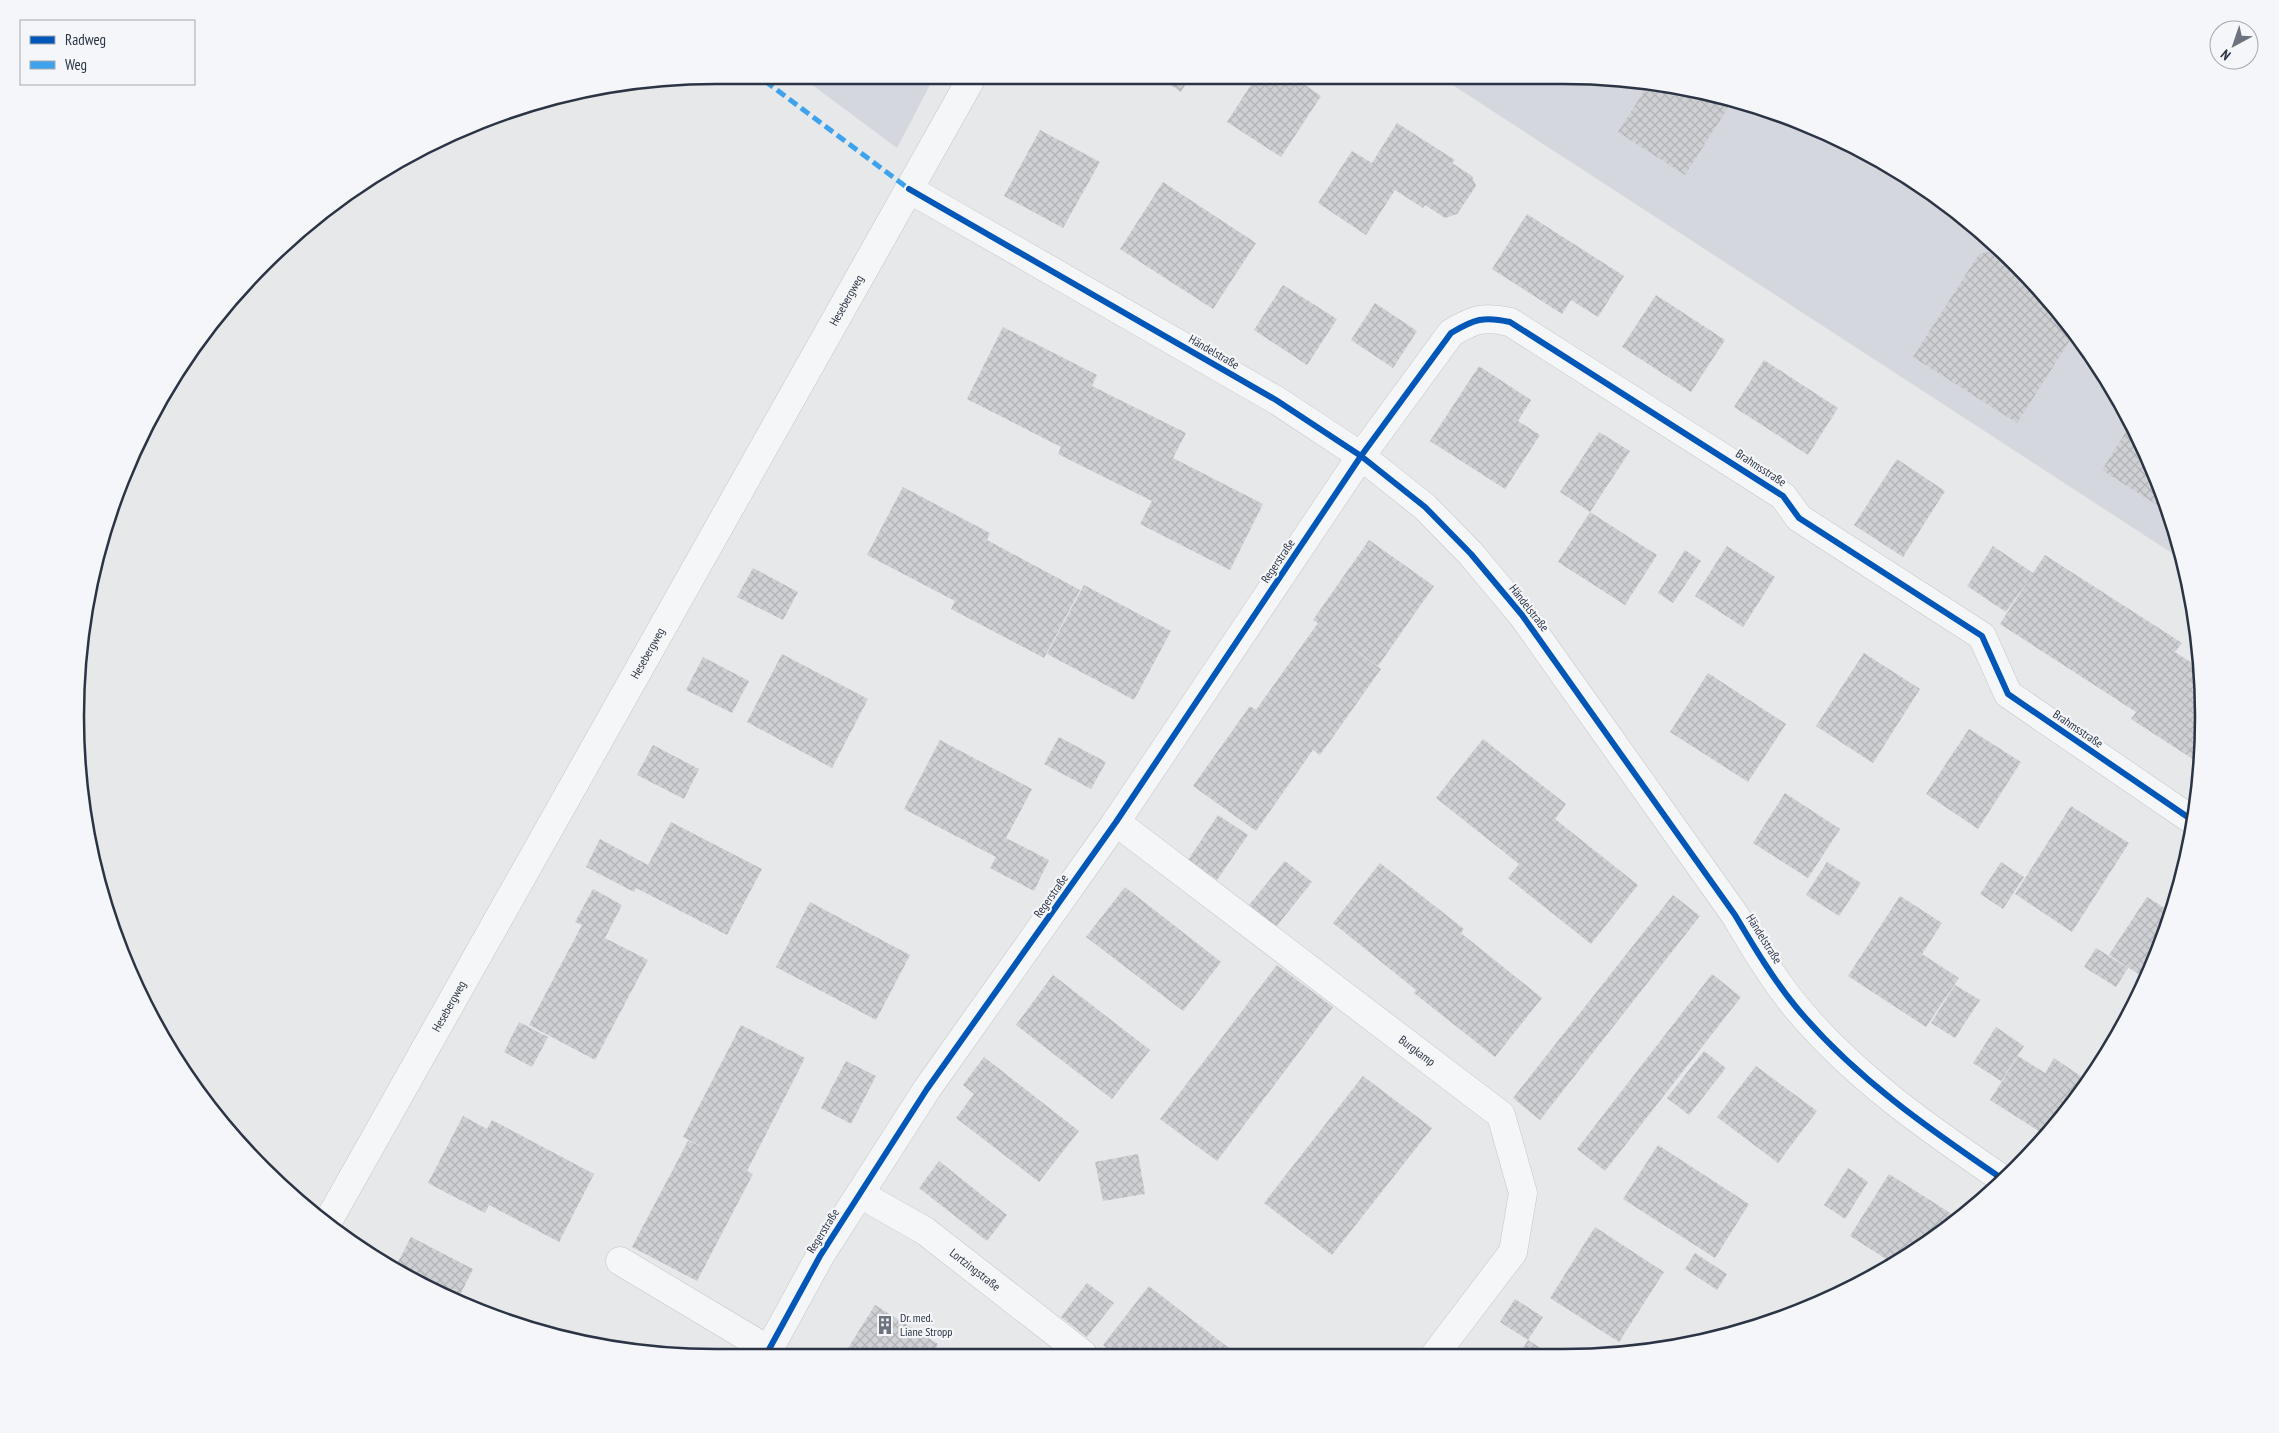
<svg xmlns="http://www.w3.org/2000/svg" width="2279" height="1433" viewBox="0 0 2279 1433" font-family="'PT Sans Narrow',sans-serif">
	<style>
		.built { fill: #d4d7dd }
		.building { fill: url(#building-cross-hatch) }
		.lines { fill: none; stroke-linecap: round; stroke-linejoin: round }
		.minor-casing { stroke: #c4c6c8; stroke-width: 29 }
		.minor { stroke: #f5f6f7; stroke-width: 28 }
		.quiet { stroke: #3ea3ec; stroke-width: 5; stroke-dasharray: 10 5; stroke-linecap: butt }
		.cycleway-casing { stroke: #f4f6f9; stroke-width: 9 }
		.cycleway { stroke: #0057b8; stroke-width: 6 }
		.labels { text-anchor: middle; stroke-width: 4.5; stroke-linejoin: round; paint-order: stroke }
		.street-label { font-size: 12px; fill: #2b3445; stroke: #f4f6f9 }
		.poi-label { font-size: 12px; fill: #2b3445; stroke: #f4f6f9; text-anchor: start }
		.rim { fill: none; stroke: #2b3445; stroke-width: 2.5 }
	</style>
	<defs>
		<pattern id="building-cross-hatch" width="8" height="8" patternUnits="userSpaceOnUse" patternTransform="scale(1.25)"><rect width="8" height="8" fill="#ced0d3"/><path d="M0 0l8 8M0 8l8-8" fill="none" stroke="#b1b3b6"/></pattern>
	</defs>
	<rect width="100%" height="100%" fill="#e6e8ea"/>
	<!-- built -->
	<g class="built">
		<path d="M 1445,80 L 1646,80 L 1808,124 L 1953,207 L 2045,293 L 2118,395 L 2170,510 L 2181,559 Z"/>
		<path d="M 807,81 L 932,81 L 897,148 Z"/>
	</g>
	<!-- building -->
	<g class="building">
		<path d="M 1163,80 L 1188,80 L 1181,92 Z"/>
		<path d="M 1254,80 L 1298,80 L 1321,96 L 1281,157 L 1227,122 Z"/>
		<path d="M 1650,82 L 1731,103 L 1685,175 L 1618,132 Z"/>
		<path d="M 1397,123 L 1455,160 L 1452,163 L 1472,176 L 1476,186 L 1457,214 L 1445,218 L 1425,205 L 1423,208 L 1395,190 L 1366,235 L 1318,203 L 1352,151 L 1372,163 Z"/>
		<path d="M 1040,130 L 1100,162 L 1063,228 L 1004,196 Z"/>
		<path d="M 1163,182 L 1256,243 L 1213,309 L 1120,249 Z"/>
		<path d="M 1527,214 L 1624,276 L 1598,317 L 1571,300 L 1562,314 L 1492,269 Z"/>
		<path d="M 1999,250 L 2045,293 L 2074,334 L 2017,423 L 1913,357 L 1979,254 Z"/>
		<path d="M 1283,285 L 1337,319 L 1307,365 L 1254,330 Z"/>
		<path d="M 1656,295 L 1725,340 L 1691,392 L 1622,347 Z"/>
		<path d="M 1375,303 L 1417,331 L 1393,368 L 1351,340 Z"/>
		<path d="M 1003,327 L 1097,375 L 1092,386 L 1186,433 L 1173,458 L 1263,504 L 1230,570 L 1140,524 L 1152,501 L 1058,454 L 1061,447 L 967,399 Z"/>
		<path d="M 1764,360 L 1838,408 L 1808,455 L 1734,407 Z"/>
		<path d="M 1479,366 L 1531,400 L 1518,421 L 1540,435 L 1505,489 L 1430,441 Z"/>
		<path d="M 2131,424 L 2170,510 L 2171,514 L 2102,470 Z"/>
		<path d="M 1599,432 L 1630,451 L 1590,512 L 1657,555 L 1625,605 L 1558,562 L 1590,512 L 1560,492 Z"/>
		<path d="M 1897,459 L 1945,491 L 1903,557 L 1854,525 Z"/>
		<path d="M 903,487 L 990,533 L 987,540 L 1080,590 L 1044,658 L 951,609 L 955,601 L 867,555 Z"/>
		<path d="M 1369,540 L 1434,586 L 1378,666 L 1340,639 L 1381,669 L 1320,755 L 1313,750 L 1256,831 L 1193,786 L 1250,706 L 1256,710 L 1318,623 L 1313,620 Z"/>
		<path d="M 1727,546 L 1775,577 L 1743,627 L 1695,596 Z"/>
		<path d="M 1993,546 L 2033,573 L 2045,555 L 2182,643 L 2175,652 L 2200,668 L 2202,765 L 2131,719 L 2136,712 L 2000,624 L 2031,576 L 2006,612 L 1967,586 Z"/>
		<path d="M 1685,550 L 1701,561 L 1673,603 L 1658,593 Z"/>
		<path d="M 753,568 L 798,592 L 783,620 L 737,597 Z"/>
		<path d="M 1084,585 L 1171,631 L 1134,700 L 1047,654 Z"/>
		<path d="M 1864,653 L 1920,689 L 1873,763 L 1816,726 Z"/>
		<path d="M 782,654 L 868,699 L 832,768 L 747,722 Z"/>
		<path d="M 703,657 L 749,681 L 732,713 L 686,690 Z"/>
		<path d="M 1708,673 L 1786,724 L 1748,782 L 1670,732 Z"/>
		<path d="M 1969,729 L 2021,762 L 1978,829 L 1926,794 Z"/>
		<path d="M 1059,737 L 1106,762 L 1091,789 L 1044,764 Z"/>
		<path d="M 1483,739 L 1566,804 L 1555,819 L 1638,885 L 1591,944 L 1508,878 L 1519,864 L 1436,798 Z"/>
		<path d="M 940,740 L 1032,789 L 1006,838 L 1049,860 L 1034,891 L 990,868 L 996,857 L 904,809 Z"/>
		<path d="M 653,745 L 699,769 L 684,799 L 637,775 Z"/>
		<path d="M 1785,793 L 1840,829 L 1808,878 L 1753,843 Z"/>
		<path d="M 2071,806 L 2129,843 L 2072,932 L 2015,894 Z"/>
		<path d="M 1218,815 L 1248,835 L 1217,880 L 1188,860 Z"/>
		<path d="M 671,822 L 762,869 L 727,935 L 636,888 L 634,892 L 586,867 L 600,839 L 648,865 Z"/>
		<path d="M 1285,861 L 1312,882 L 1276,927 L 1249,905 Z"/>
		<path d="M 1827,862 L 1861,883 L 1839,916 L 1806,895 Z"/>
		<path d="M 2001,862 L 2024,877 L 2003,909 L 1980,894 Z"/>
		<path d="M 1380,863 L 1464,929 L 1461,933 L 1542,998 L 1495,1057 L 1414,993 L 1416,990 L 1333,923 Z"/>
		<path d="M 1125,887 L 1221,962 L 1183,1011 L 1086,937 Z"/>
		<path d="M 593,889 L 622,905 L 605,938 L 648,960 L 595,1060 L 529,1025 L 582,925 L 575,922 Z"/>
		<path d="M 1673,895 L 1700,916 L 1540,1120 L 1513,1098 Z"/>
		<path d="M 1900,896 L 1942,923 L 1922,954 L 1959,978 L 1926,1027 L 1848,976 Z"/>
		<path d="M 2147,897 L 2171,912 L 2146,979 L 2109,955 Z"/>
		<path d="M 810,902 L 910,955 L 876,1020 L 776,967 Z"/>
		<path d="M 2096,948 L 2128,968 L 2116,987 L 2084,967 Z"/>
		<path d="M 1277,965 L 1333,1007 L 1217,1161 L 1160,1119 Z"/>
		<path d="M 1712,974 L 1741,997 L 1605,1171 L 1577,1149 Z"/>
		<path d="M 1053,975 L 1150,1050 L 1112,1099 L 1016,1025 Z"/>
		<path d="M 1955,985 L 1980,1000 L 1955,1038 L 1931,1023 Z"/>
		<path d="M 519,1022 L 548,1037 L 532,1067 L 504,1052 Z"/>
		<path d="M 741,1025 L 805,1058 L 747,1171 L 753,1174 L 697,1281 L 632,1247 L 688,1141 L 700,1146 L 683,1137 Z"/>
		<path d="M 1996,1027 L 2024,1046 L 2001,1081 L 1973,1063 Z"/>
		<path d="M 1704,1051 L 1726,1068 L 1689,1115 L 1667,1098 Z"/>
		<path d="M 2018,1056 L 2045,1073 L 2054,1058 L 2088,1081 L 2072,1107 L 2045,1135 L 1990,1100 Z"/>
		<path d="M 984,1057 L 1079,1131 L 1039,1182 L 956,1118 L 974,1094 L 963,1085 Z"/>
		<path d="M 846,1061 L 876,1076 L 851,1124 L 821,1108 Z"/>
		<path d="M 1756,1066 L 1817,1111 L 1778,1163 L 1717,1117 Z"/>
		<path d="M 1363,1076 L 1432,1128 L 1332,1255 L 1264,1203 Z"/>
		<path d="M 463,1116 L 487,1129 L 492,1120 L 594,1174 L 559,1242 L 489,1205 L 485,1213 L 428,1183 Z"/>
		<path d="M 1658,1145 L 1749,1204 L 1715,1258 L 1623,1199 Z"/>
		<path d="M 1138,1154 L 1145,1194 L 1103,1201 L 1095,1162 Z"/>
		<path d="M 939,1161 L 1007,1215 L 987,1241 L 919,1188 Z"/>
		<path d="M 1848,1168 L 1868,1182 L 1845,1219 L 1824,1205 Z"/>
		<path d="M 1889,1174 L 1958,1218 L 1894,1264 L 1850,1236 Z"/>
		<path d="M 1595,1227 L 1664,1272 L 1619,1342 L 1550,1298 Z"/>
		<path d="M 411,1237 L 473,1269 L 457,1301 L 396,1266 Z"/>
		<path d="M 1695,1253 L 1727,1274 L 1717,1290 L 1685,1269 Z"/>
		<path d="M 1087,1283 L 1114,1303 L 1087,1337 L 1061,1317 Z"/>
		<path d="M 1149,1286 L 1181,1311 L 1238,1355 L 1115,1355 L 1103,1345 Z"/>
		<path d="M 1515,1299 L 1543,1317 L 1528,1340 L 1500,1322 Z"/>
		<path d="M 875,1305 L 938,1344 L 932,1354 L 845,1353 Z"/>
		<path d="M 569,1330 L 587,1339 L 586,1340 L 566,1335 Z"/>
		<path d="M 1528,1340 L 1553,1356 L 1518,1356 Z"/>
	</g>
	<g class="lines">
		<!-- minor casing -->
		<g class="minor-casing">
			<g id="minor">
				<path d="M 909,189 L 1276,400 L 1361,456 L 1425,507 L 1471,554 L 1522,615 L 1735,915 C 1754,947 1773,979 1796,1007 C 1854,1077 1929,1129 2004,1180"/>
				<path id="s1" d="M 1116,822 L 1501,1115 L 1523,1193 L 1513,1252 L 1434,1356"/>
				<path id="s2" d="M 860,1194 L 925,1231 L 1083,1354"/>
				<path id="s3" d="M 326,1225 L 970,81"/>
				<path d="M 620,1261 L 769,1350"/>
				<path d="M 767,1353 L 820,1256 L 927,1089 L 1116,822 L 1361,456 L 1451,333 C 1474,319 1484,316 1510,322 L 1783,496 L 1799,518 L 1982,636 L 2008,694 L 2192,820"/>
			</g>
		</g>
		<!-- minor -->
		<use href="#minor" class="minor"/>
		<!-- quiet -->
		<path class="quiet" d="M 765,81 L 909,189"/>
		<!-- cycleway casing -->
		<g class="cycleway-casing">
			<g id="cycleway">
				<path d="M 909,189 L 1276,400 L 1361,456 L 1425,507 L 1471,554 L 1522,615 L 1735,915 C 1754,947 1773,979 1796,1007 C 1854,1077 1929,1129 2004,1180"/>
				<path d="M 767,1353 L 820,1256 L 927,1089 L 1116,822 L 1361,456 L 1451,333 C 1474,319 1484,316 1510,322 L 1783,496 L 1799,518 L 1982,636 L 2008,694 L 2192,820"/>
			</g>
		</g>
		<!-- cycleway -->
		<use href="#cycleway" class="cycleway"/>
	</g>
	<!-- icons -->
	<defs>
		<g id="building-bare" transform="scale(1.5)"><path d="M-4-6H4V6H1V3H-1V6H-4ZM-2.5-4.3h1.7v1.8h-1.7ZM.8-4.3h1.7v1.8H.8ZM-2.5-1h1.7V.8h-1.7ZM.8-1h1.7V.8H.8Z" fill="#6c737f" stroke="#f4f6f9" stroke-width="2.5" paint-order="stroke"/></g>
	</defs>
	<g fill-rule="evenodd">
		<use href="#building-bare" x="885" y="1325"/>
	</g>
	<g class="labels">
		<!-- street labels -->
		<g class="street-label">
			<text dy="4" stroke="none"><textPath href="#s3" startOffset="1061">Hesebergweg</textPath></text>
			<text transform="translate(1214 352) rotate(30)" y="4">Händelstraße</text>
			<text transform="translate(1761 468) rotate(33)" y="4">Brahmsstraße</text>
			<text transform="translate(1278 561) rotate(-56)" y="4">Regerstraße</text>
			<text transform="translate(1529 608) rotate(52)" y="4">Händelstraße</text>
			<text dy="4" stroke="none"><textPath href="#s3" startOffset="656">Hesebergweg</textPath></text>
			<text transform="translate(2078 729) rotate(34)" y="4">Brahmsstraße</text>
			<text transform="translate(1051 896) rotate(-55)" y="4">Regerstraße</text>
			<text transform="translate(1764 939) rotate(58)" y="4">Händelstraße</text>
			<text dy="4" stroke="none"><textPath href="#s3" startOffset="251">Hesebergweg</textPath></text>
			<text dy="4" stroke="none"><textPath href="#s1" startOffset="378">Burgkamp</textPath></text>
			<text transform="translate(823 1231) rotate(-58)" y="4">Regerstraße</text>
			<text dy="4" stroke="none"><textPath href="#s2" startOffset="138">Lortzingstraße</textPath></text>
		</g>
		<!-- poi labels -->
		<g class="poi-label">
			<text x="900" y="1322">Dr. med.<tspan x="900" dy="14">Liane Stropp</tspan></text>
		</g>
	</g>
	<!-- crop -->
	<path d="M0 0H2279V1433H0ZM716 84H1563A632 632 0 0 1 2195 716V717A632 632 0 0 1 1563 1349H716A632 632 0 0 1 84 717V716A632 632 0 0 1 716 84Z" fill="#f4f6f9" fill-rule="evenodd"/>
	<path class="rim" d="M716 84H1563A632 632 0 0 1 2195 716V717A632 632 0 0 1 1563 1349H716A632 632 0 0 1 84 717V716A632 632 0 0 1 716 84Z"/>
	<!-- legend -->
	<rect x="20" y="20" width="175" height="65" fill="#f4f6f9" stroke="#a4a8b1"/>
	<rect x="30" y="36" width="25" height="8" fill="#0057b8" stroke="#a4a8b1"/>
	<text x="65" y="45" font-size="15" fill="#2b3445">Radweg</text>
	<rect x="30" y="61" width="25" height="8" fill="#3ea3ec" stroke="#a4a8b1"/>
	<text x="65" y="70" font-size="15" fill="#2b3445">Weg</text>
	<!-- north arrow -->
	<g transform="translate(2234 45) rotate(220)"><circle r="24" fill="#f4f6f9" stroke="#a4a8b1"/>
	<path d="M0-4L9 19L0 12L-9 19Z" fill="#6c737f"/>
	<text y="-8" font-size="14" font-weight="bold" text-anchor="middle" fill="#2b3445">N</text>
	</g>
</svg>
